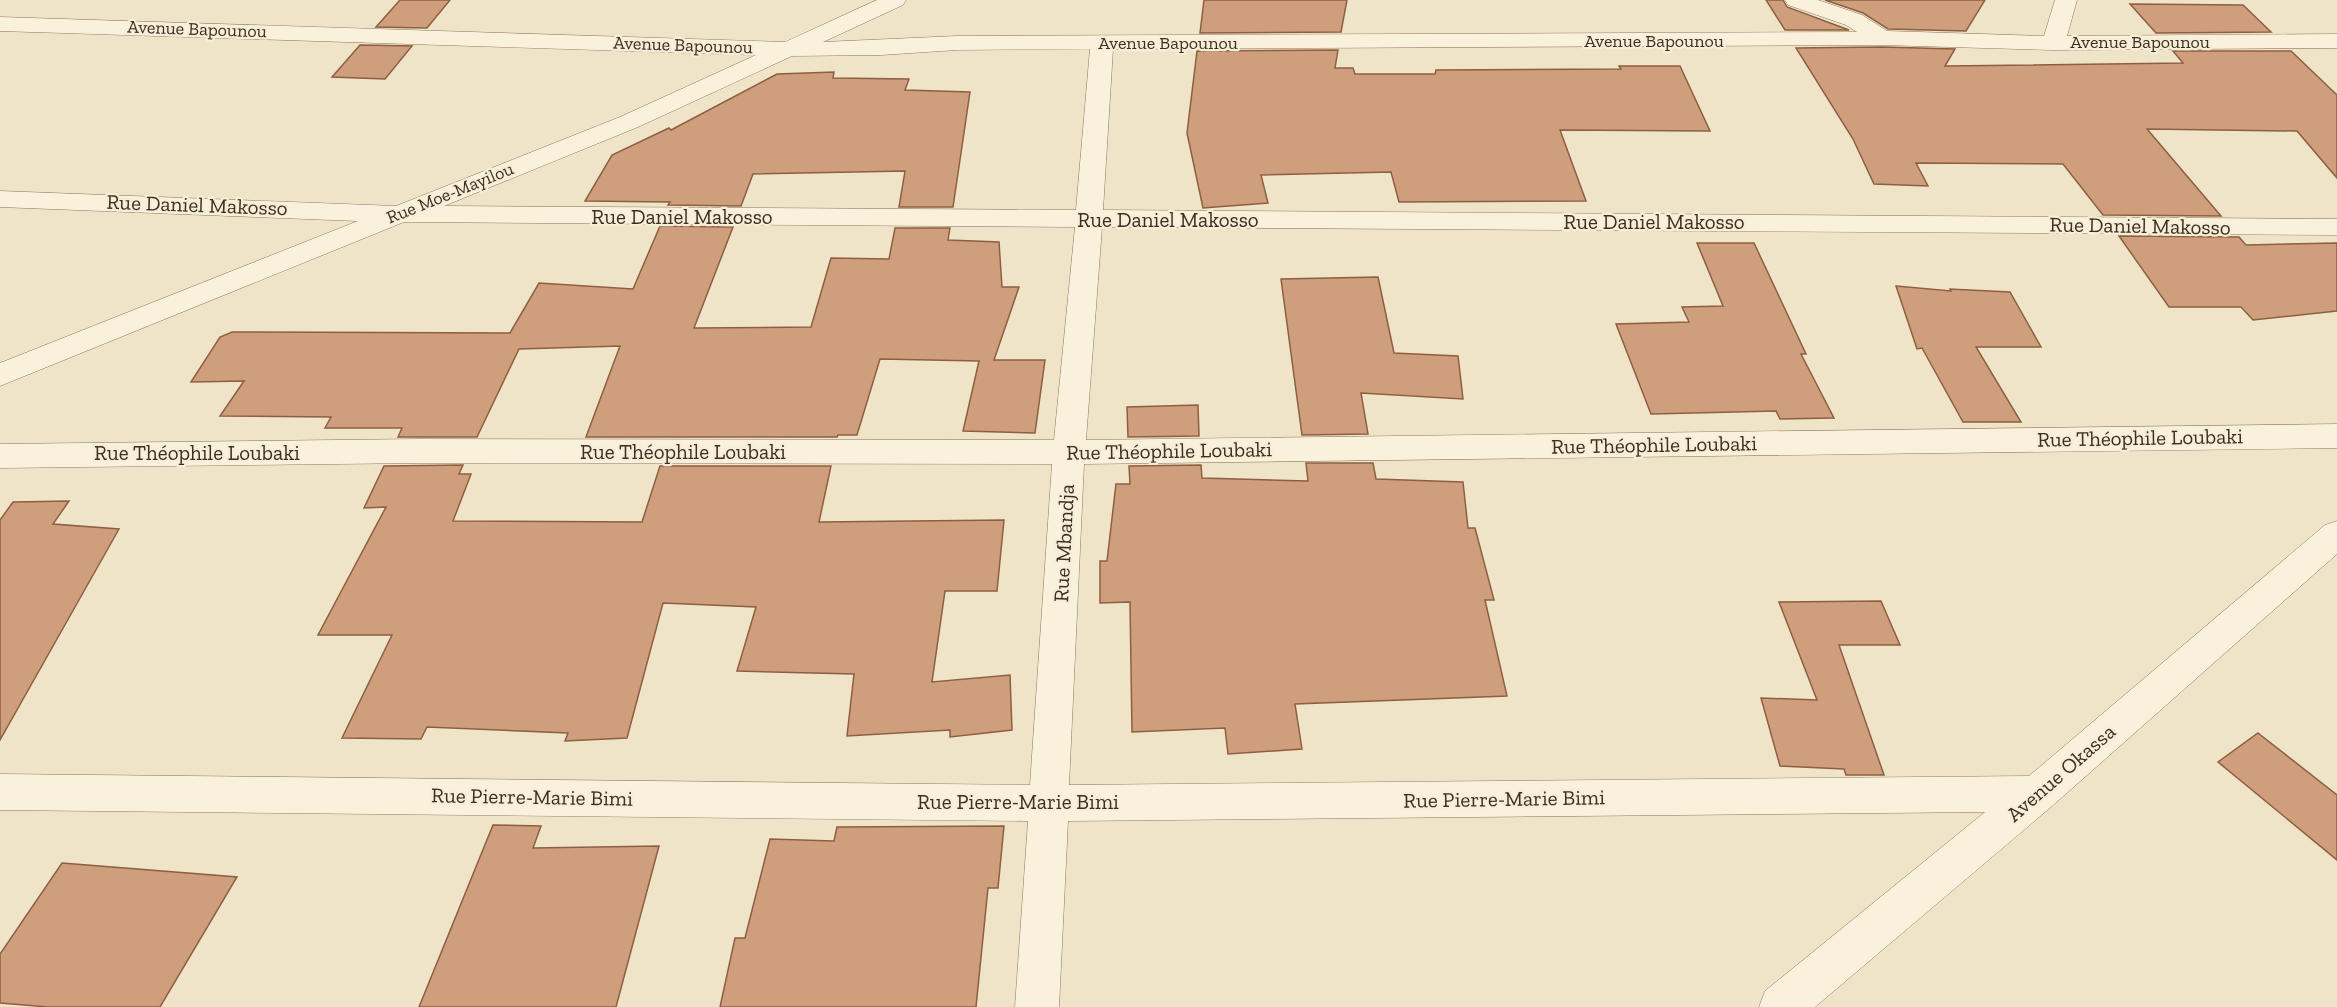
<svg xmlns="http://www.w3.org/2000/svg" width="2337" height="1007" viewBox="0 0 2337 1007" font-family="'Zilla Slab',serif">
	<style>
		.building { fill: #cf9f7d; stroke: #8d5f41; stroke-width: 1.5 }
		.lines { fill: none; stroke-linecap: round; stroke-linejoin: round }
		.minor-casing { stroke: #8d765c; stroke-width: 1 }
		.minor { fill: #faf1dc; fill-rule: evenodd }
		.labels { text-anchor: middle; stroke-width: 4.5; stroke-linejoin: round; paint-order: stroke }
		.far-street-label { font-size: 18px; fill: #3d2e20; stroke: #f7eed8 }
		.street-label { font-size: 21px; fill: #3d2e20; stroke: #f7eed8 }
	</style>
	<rect width="100%" height="100%" fill="#f0e4c8"/>
	<!-- building -->
	<g class="building">
		<path d="M 400,0 L 450,0 L 427,28 L 376,27 Z"/>
		<path d="M 1204,0 L 1347,0 L 1341,32 L 1200,33 Z"/>
		<path d="M 1766,0 L 1783,0 L 1787,7 L 1849,30 L 1785,30 Z"/>
		<path d="M 1825,0 L 1985,0 L 1966,31 L 1888,29 L 1863,13 Z"/>
		<path d="M 2130,4 L 2243,5 L 2271,32 L 2156,33 Z"/>
		<path d="M 360,45 L 412,46 L 385,79 L 332,77 Z"/>
		<path d="M 1882,47 L 1955,49 L 1945,66 L 2183,63 L 2173,51 L 2291,51 L 2337,95 L 2337,178 L 2297,131 L 2147,129 L 2221,216 L 2103,215 L 2063,164 L 1916,163 L 1928,186 L 1874,184 L 1853,139 L 1796,48 Z"/>
		<path d="M 1338,50 L 1335,68 L 1353,68 L 1355,74 L 1435,74 L 1436,70 L 1621,69 L 1619,66 L 1680,66 L 1710,131 L 1560,130 L 1586,201 L 1399,202 L 1391,172 L 1261,175 L 1268,203 L 1203,208 L 1187,133 L 1197,51 Z"/>
		<path d="M 834,72 L 833,78 L 909,79 L 905,90 L 970,92 L 953,207 L 899,207 L 905,171 L 753,174 L 741,206 L 668,205 L 670,202 L 585,201 L 612,155 L 669,128 L 671,130 L 777,74 Z"/>
		<path d="M 660,226 L 733,227 L 694,328 L 811,327 L 831,258 L 889,259 L 895,228 L 950,228 L 948,240 L 999,242 L 1002,287 L 1019,287 L 994,360 L 1045,360 L 1035,433 L 963,431 L 979,361 L 880,359 L 857,435 L 838,435 L 837,437 L 586,437 L 620,346 L 519,349 L 477,437 L 398,437 L 402,428 L 325,428 L 331,417 L 220,416 L 244,381 L 191,382 L 220,337 L 232,332 L 510,333 L 539,283 L 633,289 Z"/>
		<path d="M 2119,236 L 2239,237 L 2246,245 L 2337,243 L 2337,311 L 2253,320 L 2241,307 L 2169,307 Z"/>
		<path d="M 1697,243 L 1754,243 L 1806,354 L 1801,354 L 1834,418 L 1780,419 L 1776,411 L 1651,414 L 1616,324 L 1689,322 L 1682,307 L 1723,306 Z"/>
		<path d="M 1378,277 L 1394,353 L 1458,356 L 1463,399 L 1361,393 L 1368,434 L 1302,435 L 1281,279 Z"/>
		<path d="M 1896,286 L 1951,291 L 1950,289 L 2010,292 L 2041,347 L 1976,347 L 2021,422 L 1963,422 L 1922,348 L 1917,349 Z"/>
		<path d="M 1198,405 L 1199,436 L 1128,437 L 1127,407 Z"/>
		<path d="M 1306,463 L 1373,463 L 1376,479 L 1463,482 L 1468,528 L 1475,528 L 1494,600 L 1485,600 L 1507,696 L 1295,704 L 1302,749 L 1228,754 L 1225,728 L 1132,732 L 1130,602 L 1100,603 L 1100,561 L 1107,561 L 1116,484 L 1130,484 L 1129,466 L 1201,465 L 1202,478 L 1308,481 Z"/>
		<path d="M 463,465 L 459,474 L 471,474 L 453,521 L 642,522 L 660,466 L 831,466 L 819,522 L 1004,520 L 997,591 L 945,591 L 932,682 L 1010,675 L 1012,730 L 950,737 L 950,730 L 847,736 L 854,674 L 737,671 L 756,607 L 663,603 L 627,738 L 565,741 L 568,733 L 427,727 L 421,739 L 342,738 L 392,635 L 318,635 L 386,507 L 364,508 L 384,466 Z"/>
		<path d="M 69,501 L 53,524 L 119,529 L 0,740 L 0,520 L 13,502 Z"/>
		<path d="M 1881,601 L 1900,645 L 1839,645 L 1884,775 L 1846,775 L 1844,769 L 1780,766 L 1761,698 L 1817,700 L 1779,602 Z"/>
		<path d="M 2258,733 L 2337,795 L 2337,860 L 2218,762 Z"/>
		<path d="M 493,825 L 541,826 L 533,848 L 659,846 L 616,1007 L 419,1007 Z"/>
		<path d="M 1004,826 L 998,888 L 988,888 L 976,1007 L 720,1007 L 735,938 L 745,938 L 770,839 L 834,841 L 837,827 Z"/>
		<path d="M 62,863 L 237,877 L 160,1007 L 48,1007 L 0,1003 L 0,954 Z"/>
	</g>
	<g class="lines">
		<!-- minor casing -->
		<g class="minor-casing">
			<path id="minor" d="M 877,0 L 906,0 L 903,5 L 823,42 L 957,36 L 1857,32 L 1846,25 L 1788,5 L 1785,0 L 1818,0 L 1862,15 L 1887,31 L 2044,36 L 2055,0 L 2077,0 L 2067,36 L 2337,34 L 2337,48 L 2053,50 L 1882,45 L 1113,49 L 1103,210 L 2337,219 L 2337,235 L 1102,227 L 1086,440 L 2337,424 L 2337,448 L 1084,464 L 1069,785 L 2029,776 L 2325,525 L 2337,521 L 2337,554 L 2051,807 L 1815,1007 L 1759,1007 L 1765,991 L 1985,812 L 1068,821 L 1059,1007 L 1015,1007 L 1028,821 L 0,810 L 0,774 L 1030,785 L 1052,464 L 419,463 L 0,468 L 0,444 L 419,439 L 1054,440 L 1075,227 L 404,222 L 0,386 L 0,363 L 358,221 L 0,207 L 0,191 L 396,206 L 620,117 L 756,55 L 0,31 L 0,17 L 785,42 ZM 1090,49 L 1076,210 L 444,206 L 638,127 L 792,56 L 881,55 L 957,50 Z"/>
		</g>
		<!-- minor -->
		<use href="#minor" class="minor"/>
	</g>
	<g class="labels">
		<!-- far-street labels -->
		<g class="far-street-label">
			<text transform="translate(197 29) rotate(2)" y="6">Avenue Bapounou</text>
			<text x="1654" y="47">Avenue Bapounou</text>
			<text x="2140" y="48">Avenue Bapounou</text>
			<text x="1168" y="49">Avenue Bapounou</text>
			<text transform="translate(683 45) rotate(2)" y="6">Avenue Bapounou</text>
			<text transform="translate(450 193) rotate(-22)" y="6">Rue Moe-Mayilou</text>
		</g>
		<!-- street labels -->
		<g class="street-label">
			<text transform="translate(197 205) rotate(2)" y="7">Rue Daniel Makosso</text>
			<text x="682" y="224">Rue Daniel Makosso</text>
			<text x="1168" y="227">Rue Daniel Makosso</text>
			<text x="1654" y="229">Rue Daniel Makosso</text>
			<text transform="translate(2140 226) rotate(1)" y="7">Rue Daniel Makosso</text>
			<text transform="translate(2140 438) rotate(-1)" y="7">Rue Théophile Loubaki</text>
			<text transform="translate(1654 445) rotate(-1)" y="7">Rue Théophile Loubaki</text>
			<text transform="translate(1169 451) rotate(-1)" y="7">Rue Théophile Loubaki</text>
			<text x="683" y="459">Rue Théophile Loubaki</text>
			<text x="197" y="460">Rue Théophile Loubaki</text>
			<text transform="translate(1064 543) rotate(-87)" y="7">Rue Mbandja</text>
			<text transform="translate(2061 773) rotate(-41)" y="7">Avenue Okassa</text>
			<text transform="translate(532 797) rotate(1)" y="7">Rue Pierre-Marie Bimi</text>
			<text transform="translate(1504 799) rotate(-1)" y="7">Rue Pierre-Marie Bimi</text>
			<text x="1018" y="809">Rue Pierre-Marie Bimi</text>
		</g>
	</g>
</svg>
